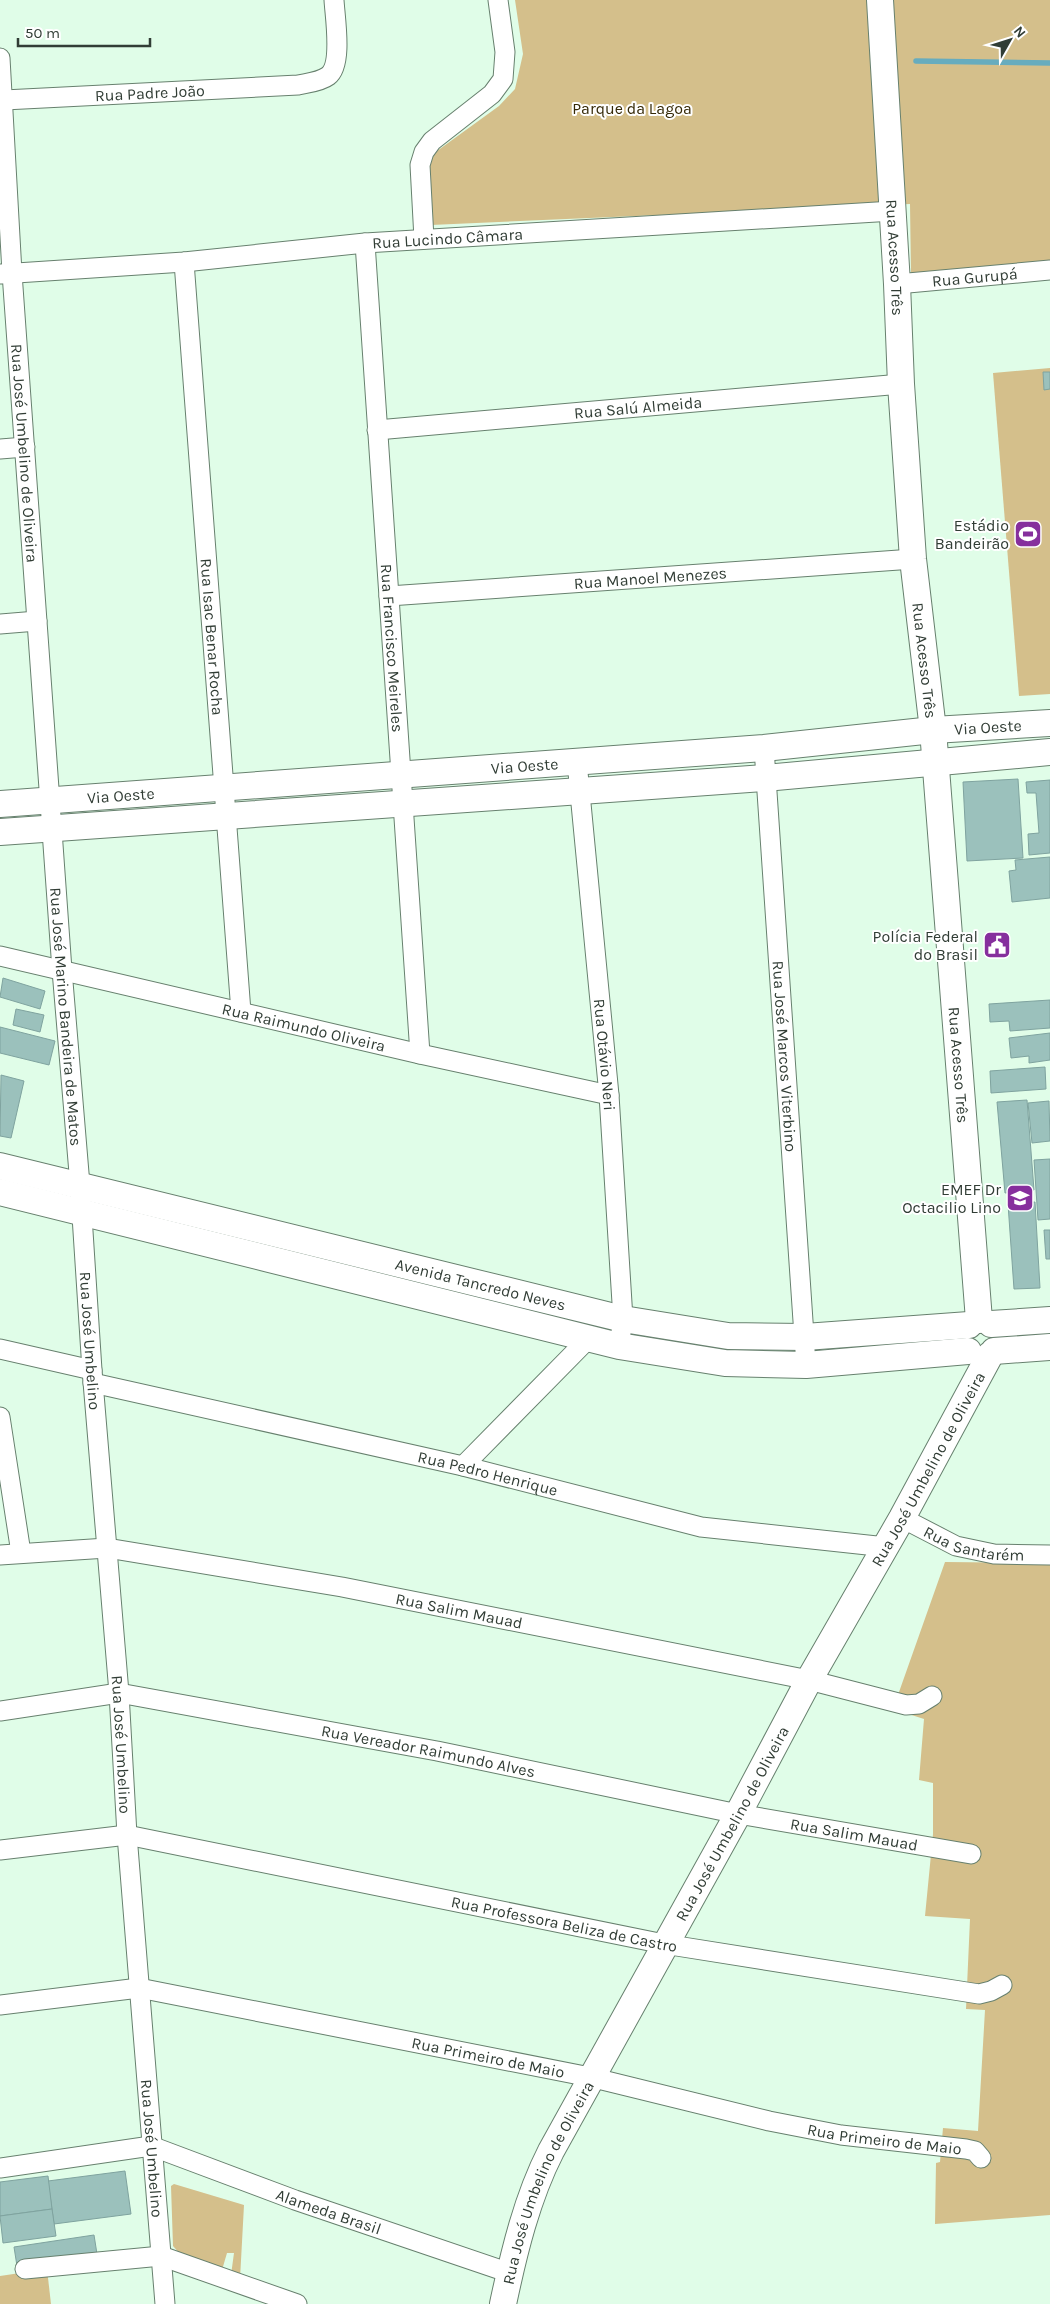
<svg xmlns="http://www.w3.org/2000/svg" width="1050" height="2304" viewBox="0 0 1050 2304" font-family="Karla,sans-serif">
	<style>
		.green { fill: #d4bf8b }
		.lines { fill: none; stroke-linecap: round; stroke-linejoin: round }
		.stream { stroke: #67acbe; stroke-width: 5.5 }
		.building { fill: #9bc1bc; stroke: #7fa39f }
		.street-casing { stroke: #67806e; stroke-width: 21 }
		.secondary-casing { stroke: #67806e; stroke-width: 28 }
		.street { stroke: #fff; stroke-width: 19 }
		.secondary { stroke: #fff; stroke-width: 26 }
		.labels { text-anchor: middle; stroke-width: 4; stroke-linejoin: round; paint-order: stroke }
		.street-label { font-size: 16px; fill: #313d35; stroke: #fff }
		.park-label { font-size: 16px; fill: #352907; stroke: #fff }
		.poi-label { font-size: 16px; fill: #313d35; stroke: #fff; text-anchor: end }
	</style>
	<rect width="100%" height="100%" fill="#e0fde8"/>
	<!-- green -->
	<g class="green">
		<path d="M 515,0 L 1050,0 L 1050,266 L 911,275 L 910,204 L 431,225 L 427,166 L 437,151 L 499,106 L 515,89 L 523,54 Z"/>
		<path d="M 1050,368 L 1050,694 L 1019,696 L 993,373 Z"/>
		<path d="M 945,1562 L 1050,1563 L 1050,2215 L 935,2224 L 936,2163 L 940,2162 L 943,2128 L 978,2131 L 985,2010 L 966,2009 L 970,1919 L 925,1916 L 933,1834 L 933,1783 L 919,1780 L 924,1719 L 893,1709 Z"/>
		<path d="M 174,2184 L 244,2205 L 240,2279 L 231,2275 L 234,2253 L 227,2253 L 222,2270 L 180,2254 L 173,2246 L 171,2186 Z"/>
		<path d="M 47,2269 L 51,2304 L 0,2304 L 0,2276 Z"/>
	</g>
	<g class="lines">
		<!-- stream -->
		<path class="stream" d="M 916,61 L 1050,63"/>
	</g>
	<!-- building -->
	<g class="building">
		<path d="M 1043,372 L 1050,372 L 1050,389 L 1044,390 Z"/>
		<path d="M 1018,779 L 1023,858 L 967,861 L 963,782 Z"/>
		<path d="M 1050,780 L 1050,853 L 1029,855 L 1028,834 L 1039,833 L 1036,793 L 1027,793 L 1026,782 Z"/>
		<path d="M 1050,857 L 1050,898 L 1012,902 L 1009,871 L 1016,870 L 1015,860 Z"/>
		<path d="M 3,978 L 45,991 L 40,1009 L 0,997 Z"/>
		<path d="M 1050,1000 L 1050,1028 L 1010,1031 L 1009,1021 L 990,1022 L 989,1004 Z"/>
		<path d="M 16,1009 L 44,1015 L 40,1032 L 13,1025 Z"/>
		<path d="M 0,1027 L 55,1041 L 49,1065 L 0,1053 Z"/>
		<path d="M 1050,1033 L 1050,1060 L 1029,1063 L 1029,1056 L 1011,1058 L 1009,1038 Z"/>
		<path d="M 1045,1067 L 1046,1089 L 991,1093 L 990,1071 Z"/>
		<path d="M 1,1075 L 24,1081 L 11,1138 L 0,1136 Z"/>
		<path d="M 1027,1100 L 1034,1190 L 1005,1193 L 997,1102 Z"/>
		<path d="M 1049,1101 L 1050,1141 L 1032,1143 L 1028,1103 Z"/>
		<path d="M 1050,1159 L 1050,1219 L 1038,1220 L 1034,1160 Z"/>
		<path d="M 1035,1202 L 1040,1288 L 1014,1289 L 1008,1204 Z"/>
		<path d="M 1044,1230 L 1050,1230 L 1050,1259 L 1046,1259 Z"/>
		<path d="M 125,2171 L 131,2214 L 54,2224 L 48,2181 Z"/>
		<path d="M 48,2176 L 52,2209 L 0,2216 L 0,2182 Z"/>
		<path d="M 52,2209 L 56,2236 L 3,2243 L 0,2216 Z"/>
		<path d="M 94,2235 L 97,2254 L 17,2266 L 14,2247 Z"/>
	</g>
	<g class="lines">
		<!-- street casing -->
		<g class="street-casing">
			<g id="street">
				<path id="s1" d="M 0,58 L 12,273 L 62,970 L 80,1185 L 92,1370 L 119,1693 L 127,1835 L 165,2304"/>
				<path id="s2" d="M 4,100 L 298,85 C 307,83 320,82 328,76 C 343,65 335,18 334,0"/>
				<path d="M 424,239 L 420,165 L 424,152 L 432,141 L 492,94 L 503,79 L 505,52 L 498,0"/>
				<path id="s3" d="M 365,243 L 420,1054"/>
				<path id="s4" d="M 184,262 L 241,1012"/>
				<path id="s5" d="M 1,274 L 184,262 L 365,243 L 893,211"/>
				<path id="s6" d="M 897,284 L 1050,270"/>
				<path id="s7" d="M 377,430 L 901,384"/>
				<path d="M 0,449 L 25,447"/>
				<path id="s8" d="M 389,596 L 913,559"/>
				<path d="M 0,624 L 37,621"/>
				<path id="s9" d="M 764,748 L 806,1365"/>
				<path id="s10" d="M 577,762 L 609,1095 L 623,1319 L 619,1346"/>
				<path id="s11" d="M 0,956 L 420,1054 L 609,1095"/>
				<path d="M 0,1349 L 92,1370"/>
				<path id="s12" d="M 93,1383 L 463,1466 L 701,1527 L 886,1547"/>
				<path d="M 0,1417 L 21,1553"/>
				<path d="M 463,1466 L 587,1340"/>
				<path id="s13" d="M 902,1518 L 956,1546 L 994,1554 L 1050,1555"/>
				<path id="s14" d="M 0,1555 L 107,1548 L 342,1587 L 809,1680 L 906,1705 L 919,1704 L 932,1696"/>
				<path id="s15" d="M 0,1711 L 119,1693 L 437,1751 L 738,1814 L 971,1854"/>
				<path id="s16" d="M 0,1850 L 127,1835 L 664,1944 L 979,1994 L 991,1991 L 1002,1985"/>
				<path id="s17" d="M 0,2005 L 139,1988 L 590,2077 L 769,2121 L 841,2135 L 966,2149 L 975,2151 L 981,2158"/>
				<path id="s18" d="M 0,2168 L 151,2146 L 295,2200 L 510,2273"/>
				<path d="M 25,2269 L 161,2256 L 297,2304"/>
			</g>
		</g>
		<!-- secondary casing -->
		<g class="secondary-casing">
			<g id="secondary">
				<path id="s19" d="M 880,0 L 897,284 L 901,384 L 913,559 L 933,730 L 979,1320"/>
				<path id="s20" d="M 0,804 L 764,748 L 933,730 L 1050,723"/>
				<path d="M 0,832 L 765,778 L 1050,752"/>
				<path id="s21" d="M 0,1166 L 623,1319 L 728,1336 L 805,1337 L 969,1325"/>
				<path d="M 0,1192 L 619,1346 L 725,1363 L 806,1365 L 968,1351"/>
				<path d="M 991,1324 L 1050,1320"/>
				<path d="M 994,1351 L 1050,1347"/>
				<path id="s22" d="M 503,2304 C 514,2252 527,2198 551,2151 L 738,1814 L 809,1680 L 902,1518 L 990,1355"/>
			</g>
		</g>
		<!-- street -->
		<use href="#street" class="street"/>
		<!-- secondary -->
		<use href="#secondary" class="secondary"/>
	</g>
	<!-- icons -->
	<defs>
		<g id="stadium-square" transform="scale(1.4375)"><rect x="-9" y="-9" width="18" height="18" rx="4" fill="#862f9d" stroke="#fff"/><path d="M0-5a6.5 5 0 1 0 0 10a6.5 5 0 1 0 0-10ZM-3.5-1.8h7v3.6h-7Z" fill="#fff"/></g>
		<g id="civic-square" transform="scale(1.4375)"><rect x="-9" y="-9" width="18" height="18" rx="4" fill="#862f9d" stroke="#fff"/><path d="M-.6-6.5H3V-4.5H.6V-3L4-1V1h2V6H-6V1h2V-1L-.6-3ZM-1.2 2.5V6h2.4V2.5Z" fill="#fff"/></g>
		<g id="school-square" transform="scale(1.4375)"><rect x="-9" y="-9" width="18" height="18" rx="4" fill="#862f9d" stroke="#fff"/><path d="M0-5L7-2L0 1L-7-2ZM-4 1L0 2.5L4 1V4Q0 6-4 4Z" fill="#fff"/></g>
	</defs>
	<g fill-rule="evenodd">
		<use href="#stadium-square" x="1028" y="534"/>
		<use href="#civic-square" x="997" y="945"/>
		<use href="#school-square" x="1020" y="1198"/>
	</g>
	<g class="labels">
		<!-- street labels -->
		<g class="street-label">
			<text dy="6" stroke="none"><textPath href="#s2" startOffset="146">Rua Padre João</textPath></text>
			<text dy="6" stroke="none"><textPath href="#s5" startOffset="448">Rua Lucindo Câmara</textPath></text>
			<text dy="6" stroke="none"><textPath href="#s19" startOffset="258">Rua Acesso Três</textPath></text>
			<text dy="6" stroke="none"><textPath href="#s6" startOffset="78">Rua Gurupá</textPath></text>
			<text dy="6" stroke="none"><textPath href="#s7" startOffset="262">Rua Salú Almeida</textPath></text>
			<text dy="6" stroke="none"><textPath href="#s1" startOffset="396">Rua José Umbelino de Oliveira</textPath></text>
			<text dy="6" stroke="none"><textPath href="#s8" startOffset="262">Rua Manoel Menezes</textPath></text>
			<text dy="6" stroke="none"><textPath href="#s4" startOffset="376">Rua Isac Benar Rocha</textPath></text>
			<text dy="6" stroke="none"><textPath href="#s3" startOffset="406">Rua Francisco Meireles</textPath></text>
			<text dy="6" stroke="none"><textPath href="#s19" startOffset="662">Rua Acesso Três</textPath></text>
			<text dy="6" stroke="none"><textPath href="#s20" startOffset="991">Via Oeste</textPath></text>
			<text dy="6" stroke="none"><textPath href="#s20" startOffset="526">Via Oeste</textPath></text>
			<text dy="6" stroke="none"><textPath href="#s20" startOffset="121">Via Oeste</textPath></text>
			<text dy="6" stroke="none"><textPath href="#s1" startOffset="961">Rua José Marino Bandeira de Matos</textPath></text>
			<text dy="6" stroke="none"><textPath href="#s11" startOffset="312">Rua Raimundo Oliveira</textPath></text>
			<text dy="6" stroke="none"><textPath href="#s10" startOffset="294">Rua Otávio Neri</textPath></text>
			<text dy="6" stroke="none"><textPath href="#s9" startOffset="309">Rua José Marcos Viterbino</textPath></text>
			<text dy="6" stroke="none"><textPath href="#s19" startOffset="1068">Rua Acesso Três</textPath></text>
			<text dy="6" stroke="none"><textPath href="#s21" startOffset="495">Avenida Tancredo Neves</textPath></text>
			<text dy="6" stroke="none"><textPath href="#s1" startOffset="1286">Rua José Umbelino</textPath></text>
			<text dy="6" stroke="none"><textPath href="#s22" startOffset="940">Rua José Umbelino de Oliveira</textPath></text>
			<text dy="6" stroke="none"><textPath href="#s12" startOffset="405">Rua Pedro Henrique</textPath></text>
			<text dy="6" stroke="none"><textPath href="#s13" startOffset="78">Rua Santarém</textPath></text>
			<text dy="6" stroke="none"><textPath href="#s14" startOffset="465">Rua Salim Mauad</textPath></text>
			<text dy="6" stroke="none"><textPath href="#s1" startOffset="1691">Rua José Umbelino</textPath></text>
			<text dy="6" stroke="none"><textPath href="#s15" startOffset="435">Rua Vereador Raimundo Alves</textPath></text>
			<text dy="6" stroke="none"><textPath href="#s22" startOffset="535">Rua José Umbelino de Oliveira</textPath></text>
			<text dy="6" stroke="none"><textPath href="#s15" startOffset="869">Rua Salim Mauad</textPath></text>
			<text dy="6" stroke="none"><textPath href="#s16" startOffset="574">Rua Professora Beliza de Castro</textPath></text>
			<text dy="6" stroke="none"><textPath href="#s17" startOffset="496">Rua Primeiro de Maio</textPath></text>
			<text dy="6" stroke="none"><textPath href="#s17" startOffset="901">Rua Primeiro de Maio</textPath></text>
			<text dy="6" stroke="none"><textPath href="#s1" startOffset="2096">Rua José Umbelino</textPath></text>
			<text dy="6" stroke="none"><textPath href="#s22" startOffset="130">Rua José Umbelino de Oliveira</textPath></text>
			<text dy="6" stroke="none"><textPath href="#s18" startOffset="342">Alameda Brasil</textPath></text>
		</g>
		<!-- park labels -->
		<g class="park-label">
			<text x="632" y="114">Parque da Lagoa</text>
		</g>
		<!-- poi labels -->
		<g class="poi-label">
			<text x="1009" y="531">Estádio<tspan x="1009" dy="18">Bandeirão</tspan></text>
			<text x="978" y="942">Polícia Federal<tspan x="978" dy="18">do Brasil</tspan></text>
			<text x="1001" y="1195">EMEF Dr<tspan x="1001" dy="18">Octacilio Lino</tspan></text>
		</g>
	</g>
	<!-- north arrow -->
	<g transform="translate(1010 40) rotate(51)" stroke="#ffffff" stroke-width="4" paint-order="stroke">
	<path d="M0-4L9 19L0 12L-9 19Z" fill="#313d35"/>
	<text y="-8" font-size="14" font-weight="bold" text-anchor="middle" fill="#313d35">N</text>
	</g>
	<!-- scale -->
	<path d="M18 38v8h132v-8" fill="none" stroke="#313d35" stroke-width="2.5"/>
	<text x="25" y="38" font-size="15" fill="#313d35" stroke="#ffffff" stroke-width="4" paint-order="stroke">50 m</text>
</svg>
